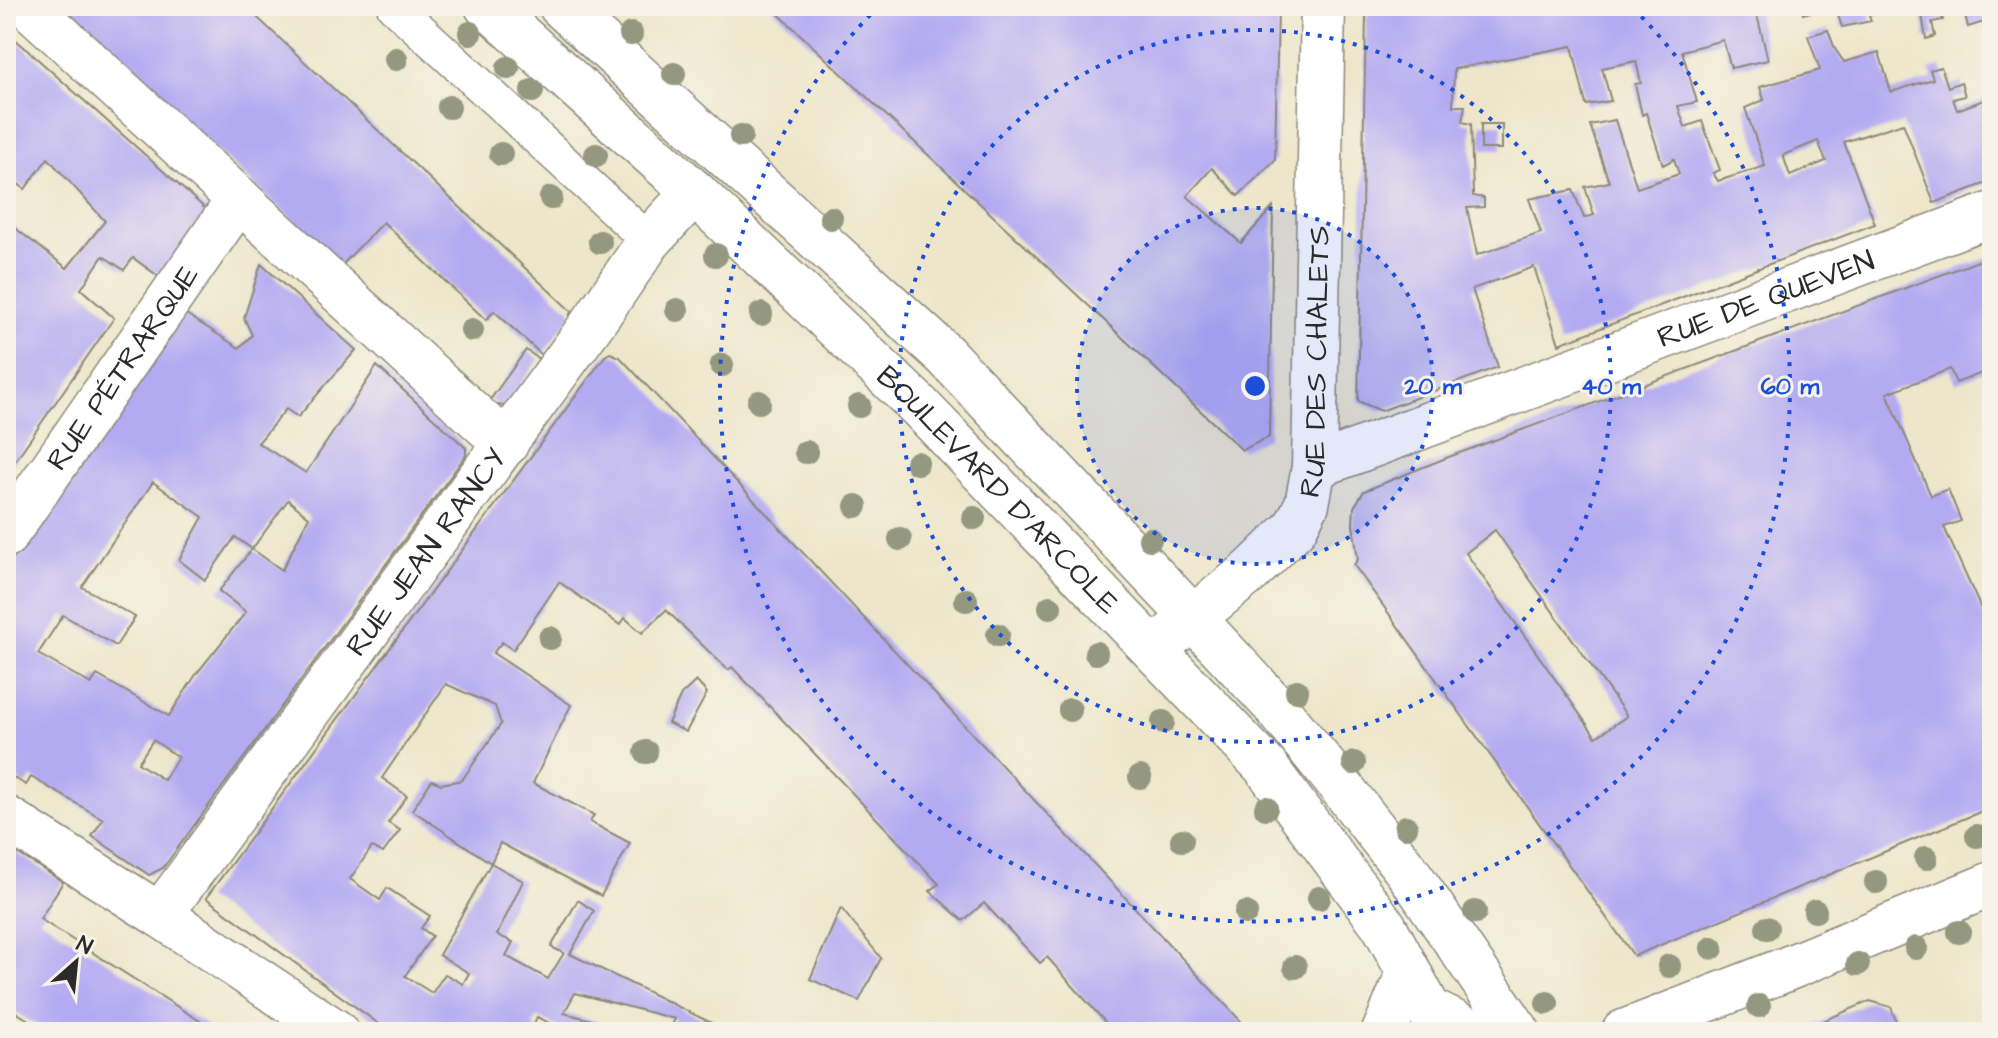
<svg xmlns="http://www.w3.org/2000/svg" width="1998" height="1038" viewBox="0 0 1998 1038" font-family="'Architects Daughter',sans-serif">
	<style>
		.building { fill: #b4aaf2; fill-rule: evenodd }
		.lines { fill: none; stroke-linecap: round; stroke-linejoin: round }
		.lane-casing { stroke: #8c887a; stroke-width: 37 }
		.street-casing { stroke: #8c887a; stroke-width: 47 }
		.secondary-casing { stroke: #8c887a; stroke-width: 47 }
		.primary-casing { stroke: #8c887a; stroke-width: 47 }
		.lane { stroke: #fff; stroke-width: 34 }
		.street { stroke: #fff; stroke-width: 44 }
		.secondary { stroke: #fff; stroke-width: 44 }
		.primary { stroke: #fff; stroke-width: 44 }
		.tree { fill: #94987f }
		.ring { fill: none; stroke: #1d4ed8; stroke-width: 4; stroke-dasharray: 4 8 }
		.labels { text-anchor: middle; stroke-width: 6; stroke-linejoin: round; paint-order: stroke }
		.street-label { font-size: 30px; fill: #2b2b2b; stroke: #f7f3e8 }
		.centre { fill: #1d4ed8; stroke: #f7f3e8; stroke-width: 4 }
		.ring-label { font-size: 24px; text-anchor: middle; font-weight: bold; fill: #1d4ed8; stroke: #f7f3e8; stroke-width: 6; stroke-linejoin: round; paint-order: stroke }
	</style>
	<rect width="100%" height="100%" fill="#f7f3e8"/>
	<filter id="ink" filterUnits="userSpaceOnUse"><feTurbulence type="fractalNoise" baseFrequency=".0125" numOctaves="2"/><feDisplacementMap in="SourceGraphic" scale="16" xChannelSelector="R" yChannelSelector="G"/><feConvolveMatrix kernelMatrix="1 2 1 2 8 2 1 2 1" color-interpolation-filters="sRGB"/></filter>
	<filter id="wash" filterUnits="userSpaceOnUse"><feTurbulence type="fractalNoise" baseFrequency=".006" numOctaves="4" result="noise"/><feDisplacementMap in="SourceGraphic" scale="32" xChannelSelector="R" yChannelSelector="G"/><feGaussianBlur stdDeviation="1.8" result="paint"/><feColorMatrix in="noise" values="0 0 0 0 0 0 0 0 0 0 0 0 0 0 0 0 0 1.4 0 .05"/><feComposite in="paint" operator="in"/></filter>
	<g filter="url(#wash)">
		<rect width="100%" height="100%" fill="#eee6ca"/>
		<g id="blocks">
			<!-- building -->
			<g class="building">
				<path d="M 58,6 L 245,6 L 571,311 L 569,318 L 542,355 L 494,311 L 486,320 L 383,222 L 342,265 Z"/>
				<path d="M 770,6 L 1278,6 L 1275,160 L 1238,196 L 1212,168 L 1187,196 L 1241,243 L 1273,207 L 1269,437 L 1242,450 Z"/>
				<path d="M 1376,6 L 1794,6 L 1757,15 L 1768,60 L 1731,68 L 1723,40 L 1682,51 L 1697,102 L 1678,106 L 1685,127 L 1702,121 L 1720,170 L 1713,173 L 1718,181 L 1765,166 L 1745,108 L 1764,100 L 1760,87 L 1820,70 L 1808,36 L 1828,30 L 1835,49 L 1844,62 L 1879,52 L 1891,92 L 1933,79 L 1930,70 L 1941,67 L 1948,87 L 1961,82 L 1965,96 L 1953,99 L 1957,110 L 1992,97 L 1992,181 L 1934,203 L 1903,123 L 1844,142 L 1875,224 L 1559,344 L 1534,267 L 1472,289 L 1498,367 L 1381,411 L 1358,401 L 1366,17 ZM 1572,46 L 1586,105 L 1611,101 L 1602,68 L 1636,61 L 1641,83 L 1635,84 L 1642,115 L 1646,113 L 1663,165 L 1674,159 L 1679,174 L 1637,188 L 1615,120 L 1590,125 L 1609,182 L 1585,187 L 1594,215 L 1584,218 L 1573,190 L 1529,199 L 1541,233 L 1477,255 L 1467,208 L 1484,207 L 1484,198 L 1473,196 L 1471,124 L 1462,122 L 1465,106 L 1453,106 L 1454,69 ZM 1818,141 L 1826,161 L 1790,176 L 1783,155 Z"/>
				<path d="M 1800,6 L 1829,6 L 1829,7 L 1803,14 Z"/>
				<path d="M 1835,6 L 1881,6 L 1881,12 L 1869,14 L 1871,21 L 1842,27 Z"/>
				<path d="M 1963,6 L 1984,6 L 1987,21 L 1968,27 Z"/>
				<path d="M 1940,11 L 1943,20 L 1932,22 L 1935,36 L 1926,39 L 1922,15 Z"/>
				<path d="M 6,31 L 208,211 L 161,278 L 133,258 L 124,270 L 103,256 L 81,289 L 114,318 L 6,474 L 6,221 L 67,268 L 105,221 L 48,158 L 25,189 L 6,175 Z"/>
				<rect x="1481" y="124" width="21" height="25"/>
				<path d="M 1992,256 L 1992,369 L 1956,383 L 1950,369 L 1887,393 L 1931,496 L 1948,489 L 1961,521 L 1944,527 L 1992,633 L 1992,807 L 1634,956 L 1354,565 L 1358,559 L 1353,525 L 1354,507 L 1364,491 L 1446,458 ZM 1495,530 L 1627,716 L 1596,737 L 1466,553 Z"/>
				<path d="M 261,264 L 356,350 L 298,417 L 286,409 L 258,443 L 306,473 L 377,366 L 466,448 L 466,455 L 163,868 L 149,875 L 92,836 L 103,819 L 31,777 L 26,785 L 6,773 L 6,568 L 183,312 L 239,348 L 252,335 L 244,318 ZM 153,482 L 203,517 L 179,560 L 205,580 L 235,537 L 252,549 L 288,500 L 309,517 L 282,570 L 252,549 L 219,591 L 246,612 L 197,673 L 169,716 L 97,675 L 91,684 L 38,654 L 63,615 L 116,646 L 135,617 L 82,587 ZM 153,740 L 178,757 L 164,780 L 138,763 Z"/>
				<path d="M 526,350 L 539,359 L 505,406 L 497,405 L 490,400 Z"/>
				<path d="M 610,353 L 620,357 L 1251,1032 L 1114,1032 L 1047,957 L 1040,963 L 984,903 L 963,921 L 930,891 L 939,884 L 732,667 L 728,670 L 666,610 L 642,633 L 625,618 L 620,625 L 559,582 L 513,650 L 502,642 L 493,653 L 571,705 L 533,783 L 594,815 L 590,822 L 630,843 L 601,896 L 500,843 L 491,863 L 412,810 L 432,780 L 441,784 L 462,780 L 501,724 L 495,706 L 446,684 L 382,778 L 407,796 L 388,823 L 400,830 L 383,853 L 372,847 L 350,879 L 380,900 L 387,888 L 430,916 L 421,928 L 432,936 L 405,976 L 432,993 L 445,974 L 463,984 L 469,973 L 439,955 L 491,863 L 523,881 L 497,935 L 513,942 L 506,956 L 548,979 L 564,953 L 551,947 L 578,900 L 594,911 L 570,954 L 730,1032 L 669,1031 L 675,1019 L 575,993 L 564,1013 L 640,1032 L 554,1032 L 557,1027 L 537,1017 L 533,1027 L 542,1032 L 390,1032 L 206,898 L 605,356 Z"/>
				<path d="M 696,681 L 707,693 L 686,732 L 668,723 L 681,695 Z"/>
				<path d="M 6,846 L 63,882 L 40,919 L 217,1032 L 48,1032 L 6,1006 Z"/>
				<path d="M 841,908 L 881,958 L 859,1001 L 810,979 Z"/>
				<path d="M 1870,1001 L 1891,1007 L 1900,1032 L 1797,1032 Z"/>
			</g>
		</g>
	</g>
	<g filter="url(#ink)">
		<use href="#blocks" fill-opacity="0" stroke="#8c887a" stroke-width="2"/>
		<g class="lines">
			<!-- lane casing -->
			<g class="lane-casing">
				<path id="lane" d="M 394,6 L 649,241"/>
			</g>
			<!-- street casing -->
			<g class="street-casing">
				<g id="street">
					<path d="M 28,6 L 506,444"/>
					<path id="s1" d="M 1314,467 L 1992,214"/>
					<path id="s2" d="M 6,535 L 239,199"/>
					<path id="s3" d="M 1154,649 L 1251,571 L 1295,528 L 1307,504 L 1314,467 L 1323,6"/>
					<path d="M 6,818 L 160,915 L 336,1032"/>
					<path id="s4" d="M 160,915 L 595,320 L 649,241 L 694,192"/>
					<path d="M 1384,1032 L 1409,972"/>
				</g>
			</g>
			<!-- secondary casing -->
			<g class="secondary-casing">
				<g id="secondary">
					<path d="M 1429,1010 L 1473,1032"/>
					<path d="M 1624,1032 L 1784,970 L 1992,884"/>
				</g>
			</g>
			<!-- primary casing -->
			<g class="primary-casing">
				<g id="primary">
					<path id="s5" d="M 487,6 L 694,192 L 918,405 L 1265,766 L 1384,926 L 1441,1032"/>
					<path d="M 561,6 L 945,355 L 1194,619 L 1276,707 L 1342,788 L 1410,875 L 1518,1032"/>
				</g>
			</g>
			<!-- lane -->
			<use href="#lane" class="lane"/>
			<!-- street -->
			<use href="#street" class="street"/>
			<!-- secondary -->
			<use href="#secondary" class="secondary"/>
			<!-- primary -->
			<use href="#primary" class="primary"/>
		</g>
		<!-- trees -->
		<g class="tree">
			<circle cx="470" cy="33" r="12"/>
			<circle cx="631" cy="34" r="12"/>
			<circle cx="396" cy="59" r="12"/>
			<circle cx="508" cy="68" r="12"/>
			<circle cx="674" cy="74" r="12"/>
			<circle cx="532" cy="91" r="12"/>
			<circle cx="449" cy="107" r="12"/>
			<circle cx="741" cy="136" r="12"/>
			<circle cx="501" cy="154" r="12"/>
			<circle cx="596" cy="155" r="12"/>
			<circle cx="551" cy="198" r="12"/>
			<circle cx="831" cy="218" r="12"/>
			<circle cx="600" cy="242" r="12"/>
			<circle cx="716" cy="255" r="12"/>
			<circle cx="677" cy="310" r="12"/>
			<circle cx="761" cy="314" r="12"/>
			<circle cx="472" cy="330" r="12"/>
			<circle cx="722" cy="365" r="12"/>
			<circle cx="759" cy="402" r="12"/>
			<circle cx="859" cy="406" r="12"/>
			<circle cx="806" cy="452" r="12"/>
			<circle cx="917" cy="463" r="12"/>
			<circle cx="856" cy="506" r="12"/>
			<circle cx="974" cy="518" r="12"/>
			<circle cx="900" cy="539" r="12"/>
			<circle cx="1150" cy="539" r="12"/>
			<circle cx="966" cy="600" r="12"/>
			<circle cx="1050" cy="607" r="12"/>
			<circle cx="998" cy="635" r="12"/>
			<circle cx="550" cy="638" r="12"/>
			<circle cx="1096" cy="653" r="12"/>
			<circle cx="1297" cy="691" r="12"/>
			<circle cx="1070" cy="710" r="12"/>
			<circle cx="1163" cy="722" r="12"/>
			<circle cx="646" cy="752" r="12"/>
			<circle cx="1354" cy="763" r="12"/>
			<circle cx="1140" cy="777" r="12"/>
			<circle cx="1266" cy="808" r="12"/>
			<circle cx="1406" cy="827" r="12"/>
			<circle cx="1977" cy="836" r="12"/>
			<circle cx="1182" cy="840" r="12"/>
			<circle cx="1926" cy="858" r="12"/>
			<circle cx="1876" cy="882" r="12"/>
			<circle cx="1319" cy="898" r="12"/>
			<circle cx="1815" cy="911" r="12"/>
			<circle cx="1475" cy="912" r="12"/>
			<circle cx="1246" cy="913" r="12"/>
			<circle cx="1767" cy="928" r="12"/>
			<circle cx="1959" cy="932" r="12"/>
			<circle cx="1712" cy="948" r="12"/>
			<circle cx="1916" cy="948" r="12"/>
			<circle cx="1858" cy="964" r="12"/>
			<circle cx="1669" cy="966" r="12"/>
			<circle cx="1295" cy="967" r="12"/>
			<circle cx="1547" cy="1003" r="12"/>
			<circle cx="1759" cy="1006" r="12"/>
		</g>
	</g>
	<!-- distance rings -->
	<circle cx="1255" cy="386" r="178" fill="#1d4ed8" fill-opacity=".12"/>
	<g class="ring">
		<circle cx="1255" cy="386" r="178"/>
		<circle cx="1255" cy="386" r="356"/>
		<path d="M1633 8A535 535 0 1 1 877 8"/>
	</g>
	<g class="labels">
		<!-- street labels -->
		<g class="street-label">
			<text dy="10" stroke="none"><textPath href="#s1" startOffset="482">RUE DE QUEVEN</textPath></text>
			<text dy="10" stroke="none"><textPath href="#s3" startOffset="356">RUE DES CHALETS</textPath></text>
			<text dy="10" stroke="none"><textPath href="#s2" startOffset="204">RUE PÉTRARQUE</textPath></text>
			<text dy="10" stroke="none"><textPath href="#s5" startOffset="704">BOULEVARD D'ARCOLE</textPath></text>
			<text dy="10" stroke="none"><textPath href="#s4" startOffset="450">RUE JEAN RANCY</textPath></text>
		</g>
	</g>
	<circle cx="1255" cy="386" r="12" class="centre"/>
	<g class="ring-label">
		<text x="1433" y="394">20 m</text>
		<text x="1611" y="394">40 m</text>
		<text x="1790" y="394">60 m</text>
	</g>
	<!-- margin -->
	<rect width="1998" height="1038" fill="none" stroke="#f7f3e8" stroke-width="32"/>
	<!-- north arrow -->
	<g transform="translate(76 962) rotate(27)" stroke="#f7f3e8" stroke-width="6" paint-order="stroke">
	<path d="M0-6L14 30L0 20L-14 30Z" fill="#2b2b2b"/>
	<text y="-12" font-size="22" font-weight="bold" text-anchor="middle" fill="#2b2b2b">N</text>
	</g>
</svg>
